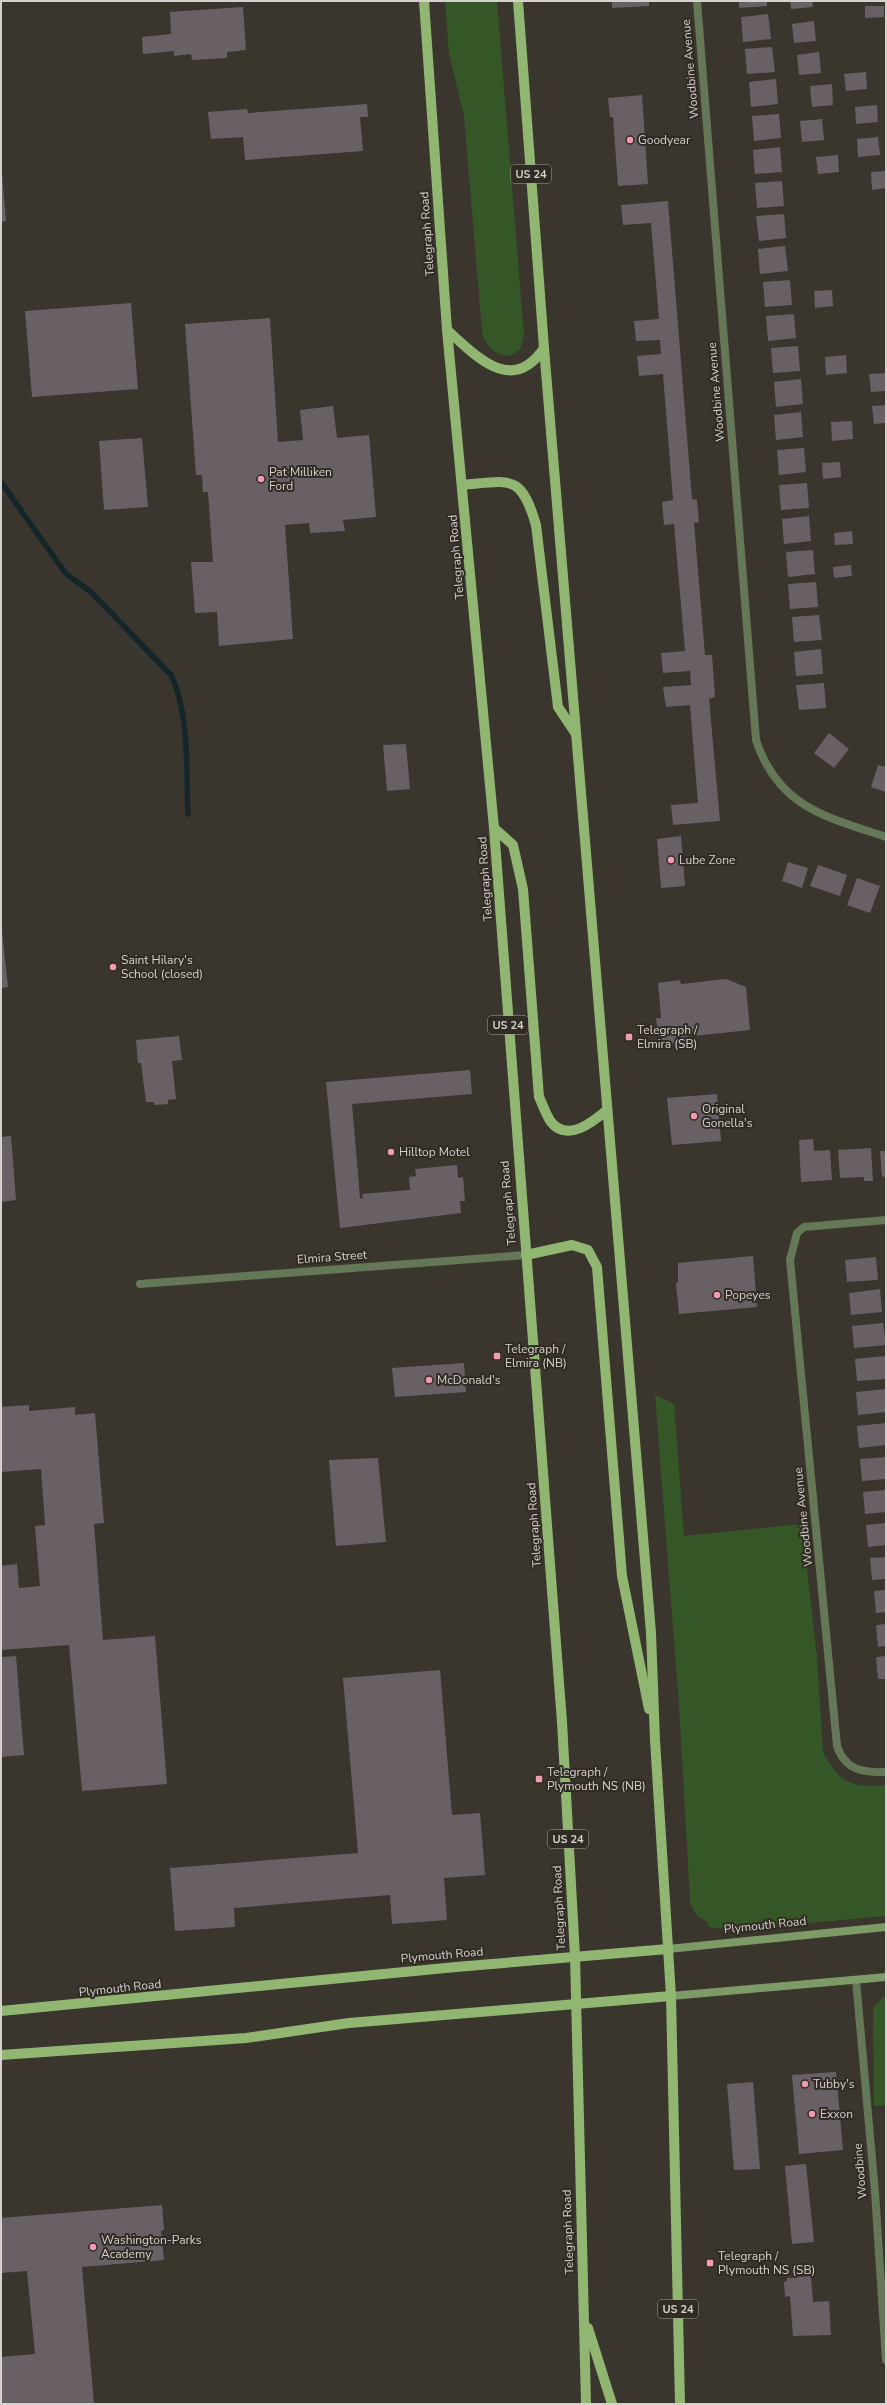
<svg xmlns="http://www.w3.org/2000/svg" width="887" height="2405" viewBox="0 0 887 2405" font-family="'Nunito Sans',sans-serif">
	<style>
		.green { fill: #355728 }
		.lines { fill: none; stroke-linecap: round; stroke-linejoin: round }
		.stream { stroke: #142629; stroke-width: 5.5 }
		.building { fill: #696065 }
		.minor { stroke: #647756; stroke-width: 8 }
		.secondary { stroke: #7d9b66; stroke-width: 8 }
		.primary { stroke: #90b672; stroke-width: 10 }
		.poi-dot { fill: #f19ab3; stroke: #302b23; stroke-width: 1.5 }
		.labels { text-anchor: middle; stroke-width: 4; stroke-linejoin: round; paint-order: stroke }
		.shield { fill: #302b23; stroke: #a49f9a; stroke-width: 1 }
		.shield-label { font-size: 11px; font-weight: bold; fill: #d5d1cd }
		.street-label { font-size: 12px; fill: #d5d1cd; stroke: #302b23 }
		.poi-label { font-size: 12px; fill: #d5d1cd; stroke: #302b23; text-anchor: start }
	</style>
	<rect width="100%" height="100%" fill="#3a352d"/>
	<!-- green -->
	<g class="green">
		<path d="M 445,1 L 497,1 L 524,335 L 520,350 L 509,356 C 495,356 484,344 482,331 L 464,116 L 449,54 Z"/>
		<path d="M 655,1395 L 674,1404 L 684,1536 L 802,1524 L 817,1658 L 823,1751 C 839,1784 852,1788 886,1785 L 886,1916 L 733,1930 L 709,1927 L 707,1921 C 697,1917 693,1912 690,1901 L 679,1705 Z"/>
		<path d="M 883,1997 L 886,1997 L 886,2105 L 874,2106 L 873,2008 Z"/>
	</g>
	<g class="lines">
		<!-- stream -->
		<path class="stream" d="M 1,482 L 66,574 L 91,592 L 171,675 C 190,714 186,772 188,814"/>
	</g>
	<!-- building -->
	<g class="building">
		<path d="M 612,1 L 649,1 L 649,6 L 612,8 Z"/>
		<path d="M 739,1 L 767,1 L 767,6 L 739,8 Z"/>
		<path d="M 790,1 L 812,1 L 813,7 L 791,9 Z"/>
		<path d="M 865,6 L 884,6 L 884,17 L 865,18 Z"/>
		<path d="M 243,7 L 246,50 L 227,52 L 227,58 L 192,60 L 191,54 L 174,56 L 174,51 L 143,54 L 142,37 L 171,34 L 170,12 Z"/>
		<path d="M 768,14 L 771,39 L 743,42 L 741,17 Z"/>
		<path d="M 814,21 L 816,41 L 794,43 L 792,24 Z"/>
		<path d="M 772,47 L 775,72 L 747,74 L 745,49 Z"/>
		<path d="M 819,52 L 821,73 L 799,75 L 797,55 Z"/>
		<path d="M 866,72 L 867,89 L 846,91 L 844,74 Z"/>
		<path d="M 776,79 L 778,104 L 751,107 L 749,82 Z"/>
		<path d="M 832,84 L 833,105 L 812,107 L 810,86 Z"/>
		<path d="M 642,95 L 648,184 L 618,186 L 613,117 L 610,117 L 608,98 Z"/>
		<path d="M 367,104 L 368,117 L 360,117 L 363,151 L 245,160 L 243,137 L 211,139 L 208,112 L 247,109 L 248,113 Z"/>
		<path d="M 877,105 L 878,122 L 856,124 L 855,107 Z"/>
		<path d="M 779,114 L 781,138 L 754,141 L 752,116 Z"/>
		<path d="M 822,119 L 824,140 L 802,142 L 800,121 Z"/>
		<path d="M 878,137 L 880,155 L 858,157 L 857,139 Z"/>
		<path d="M 780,147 L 782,172 L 755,174 L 753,150 Z"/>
		<path d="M 838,155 L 839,172 L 818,174 L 816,157 Z"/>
		<path d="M 1,162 L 6,221 L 1,222 Z"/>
		<path d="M 886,171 L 886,188 L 872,190 L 871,172 Z"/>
		<path d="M 782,181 L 784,206 L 757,208 L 755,183 Z"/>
		<path d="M 668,201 L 692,499 L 697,500 L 699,522 L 694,523 L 705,655 L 712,655 L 715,697 L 709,699 L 720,821 L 673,825 L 671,805 L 698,803 L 690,705 L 666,707 L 663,687 L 691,685 L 690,671 L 663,673 L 661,653 L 685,651 L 674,524 L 664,525 L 662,502 L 673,500 L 663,374 L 639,376 L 637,356 L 661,354 L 660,340 L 636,341 L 634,321 L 659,319 L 651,223 L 623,225 L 621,205 Z"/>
		<path d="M 784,214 L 786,238 L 759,241 L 756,216 Z"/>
		<path d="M 785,246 L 788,271 L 760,274 L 758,249 Z"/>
		<path d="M 790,280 L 792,305 L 765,307 L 763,282 Z"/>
		<path d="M 832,290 L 833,306 L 815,308 L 814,291 Z"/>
		<path d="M 131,303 L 138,389 L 32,397 L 25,311 Z"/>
		<path d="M 794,314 L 796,338 L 768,341 L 766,316 Z"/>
		<path d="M 270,318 L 278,442 L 303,440 L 300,410 L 333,406 L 337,438 L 369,435 L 376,517 L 343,520 L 345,531 L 310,533 L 309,523 L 285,525 L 293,639 L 219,646 L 217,612 L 195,613 L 191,562 L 213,562 L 208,492 L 203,492 L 202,475 L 196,475 L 185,324 Z"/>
		<path d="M 798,346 L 800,371 L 773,373 L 771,348 Z"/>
		<path d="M 846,355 L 847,373 L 826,375 L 825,357 Z"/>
		<path d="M 886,373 L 886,391 L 871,392 L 869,374 Z"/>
		<path d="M 801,379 L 803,404 L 776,407 L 774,382 Z"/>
		<path d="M 886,405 L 886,423 L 874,424 L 872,406 Z"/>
		<path d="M 801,412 L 803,437 L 776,440 L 774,415 Z"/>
		<path d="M 852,421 L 853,439 L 832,441 L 831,422 Z"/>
		<path d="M 142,438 L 148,507 L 104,510 L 99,441 Z"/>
		<path d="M 804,448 L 806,472 L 779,475 L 777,450 Z"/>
		<path d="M 840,462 L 841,477 L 823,479 L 822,463 Z"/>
		<path d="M 807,483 L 809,508 L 781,510 L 779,485 Z"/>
		<path d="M 809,516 L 811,541 L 784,544 L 782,519 Z"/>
		<path d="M 852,531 L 853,544 L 835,545 L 834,533 Z"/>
		<path d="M 813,550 L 815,574 L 788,577 L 786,552 Z"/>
		<path d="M 851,565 L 852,576 L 834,578 L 833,567 Z"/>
		<path d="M 816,582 L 818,607 L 790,609 L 788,584 Z"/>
		<path d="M 819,615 L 822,640 L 794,642 L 792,617 Z"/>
		<path d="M 821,649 L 823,674 L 796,676 L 794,652 Z"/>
		<path d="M 824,683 L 826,708 L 799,710 L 796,685 Z"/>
		<path d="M 829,733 L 849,749 L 834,768 L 814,753 Z"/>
		<path d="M 406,744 L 410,789 L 387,791 L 383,745 Z"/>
		<path d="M 878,765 L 886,767 L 886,792 L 871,787 Z"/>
		<path d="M 681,836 L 685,886 L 661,888 L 657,839 Z"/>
		<path d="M 788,862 L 808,868 L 802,888 L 782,881 Z"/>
		<path d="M 818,865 L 847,875 L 840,896 L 810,886 Z"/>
		<path d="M 857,878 L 880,886 L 870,913 L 847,905 Z"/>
		<path d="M 1,922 L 8,987 L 1,988 Z"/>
		<path d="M 726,979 L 746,987 L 750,1030 L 684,1037 L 685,1042 L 659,1045 L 656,1018 L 661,1018 L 658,983 L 680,980 L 681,984 Z"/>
		<path d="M 179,1036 L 182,1060 L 172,1061 L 176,1099 L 168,1100 L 168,1104 L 154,1105 L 154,1102 L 146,1102 L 141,1063 L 138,1063 L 136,1040 Z"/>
		<path d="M 470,1070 L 472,1094 L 352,1104 L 360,1198 L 363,1199 L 362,1194 L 410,1190 L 409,1177 L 416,1176 L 415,1169 L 457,1165 L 458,1178 L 463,1177 L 465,1201 L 460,1201 L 461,1213 L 340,1228 L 326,1082 Z"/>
		<path d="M 717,1094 L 721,1141 L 672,1145 L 667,1098 Z"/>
		<path d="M 11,1136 L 16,1200 L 1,1202 L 1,1137 Z"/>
		<path d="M 813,1139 L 814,1151 L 830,1150 L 832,1180 L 801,1182 L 799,1140 Z"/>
		<path d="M 871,1148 L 873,1181 L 864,1181 L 864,1177 L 840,1178 L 838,1150 Z"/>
		<path d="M 880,1151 L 886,1151 L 886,1176 L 882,1177 Z"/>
		<path d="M 753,1256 L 757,1307 L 679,1314 L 676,1283 L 678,1282 L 678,1263 Z"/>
		<path d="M 876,1257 L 878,1280 L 847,1282 L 845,1260 Z"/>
		<path d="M 880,1289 L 882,1312 L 851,1315 L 849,1293 Z"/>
		<path d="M 883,1323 L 886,1345 L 854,1348 L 852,1326 Z"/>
		<path d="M 886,1356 L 886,1379 L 857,1381 L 855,1359 Z"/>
		<path d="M 464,1363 L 466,1392 L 395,1397 L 392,1368 Z"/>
		<path d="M 886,1389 L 886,1412 L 858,1415 L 856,1392 Z"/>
		<path d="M 29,1405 L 29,1411 L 75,1407 L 75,1415 L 95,1413 L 104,1523 L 94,1524 L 103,1640 L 155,1636 L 167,1784 L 82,1791 L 69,1645 L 1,1650 L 1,1566 L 17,1564 L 19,1588 L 40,1586 L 35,1526 L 45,1525 L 41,1469 L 2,1472 L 1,1461 L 1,1407 Z"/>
		<path d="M 886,1423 L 886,1445 L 859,1448 L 857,1426 Z"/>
		<path d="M 886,1457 L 886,1479 L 862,1481 L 860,1459 Z"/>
		<path d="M 378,1458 L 386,1542 L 336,1546 L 329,1460 Z"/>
		<path d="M 886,1490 L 886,1512 L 865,1514 L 863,1492 Z"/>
		<path d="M 886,1523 L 886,1545 L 868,1547 L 866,1525 Z"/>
		<path d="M 886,1557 L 886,1579 L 872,1580 L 870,1558 Z"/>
		<path d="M 886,1590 L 886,1612 L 876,1613 L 874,1591 Z"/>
		<path d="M 886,1624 L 886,1646 L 878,1647 L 876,1625 Z"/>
		<path d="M 16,1656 L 24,1755 L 1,1757 L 1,1657 Z"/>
		<path d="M 886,1656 L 886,1679 L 878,1679 L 876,1657 Z"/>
		<path d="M 440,1670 L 452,1815 L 480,1813 L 485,1875 L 444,1878 L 447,1920 L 392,1924 L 390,1895 L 234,1908 L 235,1927 L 175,1931 L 170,1868 L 358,1853 L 343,1678 Z"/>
		<path d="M 836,2072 L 843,2150 L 799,2154 L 792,2075 Z"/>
		<path d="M 753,2082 L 760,2169 L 734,2170 L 727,2084 Z"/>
		<path d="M 806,2164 L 814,2242 L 792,2244 L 785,2166 Z"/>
		<path d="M 162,2205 L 164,2230 L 161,2231 L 164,2260 L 82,2267 L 94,2404 L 1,2404 L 1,2357 L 35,2354 L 27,2271 L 1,2273 L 1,2218 Z"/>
		<path d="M 811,2276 L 813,2302 L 829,2301 L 831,2335 L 793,2336 L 790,2296 L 785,2297 L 784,2282 L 787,2281 L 787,2278 Z"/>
	</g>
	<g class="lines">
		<!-- minor -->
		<g class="minor">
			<path d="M 697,1 L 756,740 C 778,807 826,817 886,837"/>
			<path d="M 886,1220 L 804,1227 L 797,1233 L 790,1260 L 837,1746 C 845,1770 863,1773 886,1772"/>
			<path d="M 140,1284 L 526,1255"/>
			<path d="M 856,1980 L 875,2192 L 886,2360"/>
		</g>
		<!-- secondary -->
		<g class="secondary">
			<path d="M 668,1949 L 886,1927"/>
			<path d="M 671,1996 L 886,1977"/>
		</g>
		<!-- primary -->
		<g class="primary">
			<path d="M 424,1 L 447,330 L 494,828 L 562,1722 L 575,1956 L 586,2404"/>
			<path d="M 518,1 L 544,348 L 651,1633 L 655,1740 L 671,1996 L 680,2404"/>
			<path d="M 447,330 C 476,356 512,396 544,348"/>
			<path d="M 462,485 C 510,481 521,473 536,525 L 558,707 L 576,734"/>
			<path d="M 494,828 L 513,845 L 523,889 L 539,1097 C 543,1105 546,1115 551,1122 C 568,1143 594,1121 607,1110"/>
			<path d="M 526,1255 L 572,1245 L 588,1250 L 597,1267 L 622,1576 L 649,1709"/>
			<path d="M 1,2011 L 456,1967 L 668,1949"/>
			<path d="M 1,2055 L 246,2038 L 349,2023 L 671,1996"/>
			<path d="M 588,2328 L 612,2404"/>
		</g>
	</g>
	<!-- markers -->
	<g class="poi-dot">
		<circle cx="630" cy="140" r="4"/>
		<circle cx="261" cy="479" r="4"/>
		<circle cx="671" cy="860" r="4"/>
		<circle cx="113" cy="967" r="4"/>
		<rect x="625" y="1033" width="8" height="8" rx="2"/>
		<circle cx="694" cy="1116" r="4"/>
		<circle cx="391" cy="1152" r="4"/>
		<circle cx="717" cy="1295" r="4"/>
		<rect x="493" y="1352" width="8" height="8" rx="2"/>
		<circle cx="429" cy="1380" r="4"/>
		<rect x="535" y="1775" width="8" height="8" rx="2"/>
		<circle cx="805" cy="2084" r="4"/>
		<circle cx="812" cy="2114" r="4"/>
		<circle cx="93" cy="2247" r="4"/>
		<rect x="706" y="2259" width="8" height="8" rx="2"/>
	</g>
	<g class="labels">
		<!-- shield labels -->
		<g class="shield">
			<rect x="511" y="165" width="40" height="18" rx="3"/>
			<rect x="488" y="1016" width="40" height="18" rx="3"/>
			<rect x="548" y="1830" width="40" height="18" rx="3"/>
			<rect x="658" y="2300" width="40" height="18" rx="3"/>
		</g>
		<g class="shield-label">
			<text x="531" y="178">US 24</text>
			<text x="508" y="1029">US 24</text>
			<text x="568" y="1843">US 24</text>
			<text x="678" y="2313">US 24</text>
		</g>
		<!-- street labels -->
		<g class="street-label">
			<text transform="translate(690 69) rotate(-95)" y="4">Woodbine Avenue</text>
			<text transform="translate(427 234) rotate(-94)" y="4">Telegraph Road</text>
			<text transform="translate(716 392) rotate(-95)" y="4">Woodbine Avenue</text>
			<text transform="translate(456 557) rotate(-95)" y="4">Telegraph Road</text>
			<text transform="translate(485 879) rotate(-94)" y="4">Telegraph Road</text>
			<text transform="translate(508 1203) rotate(-95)" y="4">Telegraph Road</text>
			<text transform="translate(332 1257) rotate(-4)" y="4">Elmira Street</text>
			<text transform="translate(803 1517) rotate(-96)" y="4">Woodbine Avenue</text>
			<text transform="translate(534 1525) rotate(-94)" y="4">Telegraph Road</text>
			<text transform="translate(559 1908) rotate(-93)" y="4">Telegraph Road</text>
			<text transform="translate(765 1925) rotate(-6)" y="4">Plymouth Road</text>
			<text transform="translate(442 1955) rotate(-5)" y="4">Plymouth Road</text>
			<text transform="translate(120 1988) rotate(-6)" y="4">Plymouth Road</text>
			<text transform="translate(860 2171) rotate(-95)" y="4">Woodbine</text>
			<text transform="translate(568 2232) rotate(-92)" y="4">Telegraph Road</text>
		</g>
		<!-- poi labels -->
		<g class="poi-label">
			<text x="638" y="144">Goodyear</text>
			<text x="269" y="476">Pat Milliken<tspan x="269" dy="14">Ford</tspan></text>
			<text x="679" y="864">Lube Zone</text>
			<text x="121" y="964">Saint Hilary's<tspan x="121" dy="14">School (closed)</tspan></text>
			<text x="637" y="1034">Telegraph /<tspan x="637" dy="14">Elmira (SB)</tspan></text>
			<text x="702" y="1113">Original<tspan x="702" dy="14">Gonella's</tspan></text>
			<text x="399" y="1156">Hilltop Motel</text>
			<text x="725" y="1299">Popeyes</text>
			<text x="505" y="1353">Telegraph /<tspan x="505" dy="14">Elmira (NB)</tspan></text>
			<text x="437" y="1384">McDonald's</text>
			<text x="547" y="1776">Telegraph /<tspan x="547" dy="14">Plymouth NS (NB)</tspan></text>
			<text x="813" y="2088">Tubby's</text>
			<text x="820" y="2118">Exxon</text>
			<text x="101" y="2244">Washington-Parks<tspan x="101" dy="14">Academy</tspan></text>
			<text x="718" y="2260">Telegraph /<tspan x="718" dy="14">Plymouth NS (SB)</tspan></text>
		</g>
	</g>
	<!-- border -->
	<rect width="887" height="2405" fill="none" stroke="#d5d1cd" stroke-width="4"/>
</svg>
